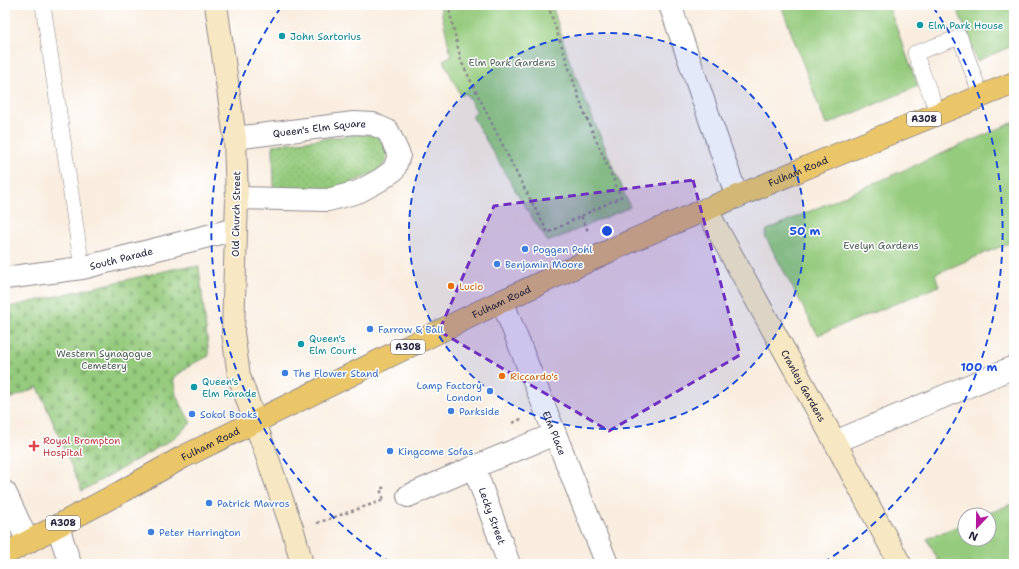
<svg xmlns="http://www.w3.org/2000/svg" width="1019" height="569" viewBox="0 0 1019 569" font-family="'Shantell Sans',sans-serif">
<defs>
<pattern id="grass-dots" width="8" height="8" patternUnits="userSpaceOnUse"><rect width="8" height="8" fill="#95cb7d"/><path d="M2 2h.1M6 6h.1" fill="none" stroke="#80ae6d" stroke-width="1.8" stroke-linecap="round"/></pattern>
<pattern id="cemetery-stones" width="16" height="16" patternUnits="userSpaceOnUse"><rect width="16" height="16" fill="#95cb7d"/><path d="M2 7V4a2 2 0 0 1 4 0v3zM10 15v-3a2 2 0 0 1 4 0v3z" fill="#80ae6d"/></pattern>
</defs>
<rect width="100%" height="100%" fill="#fff"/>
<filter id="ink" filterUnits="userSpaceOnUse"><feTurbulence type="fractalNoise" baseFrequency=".025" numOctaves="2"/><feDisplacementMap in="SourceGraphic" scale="8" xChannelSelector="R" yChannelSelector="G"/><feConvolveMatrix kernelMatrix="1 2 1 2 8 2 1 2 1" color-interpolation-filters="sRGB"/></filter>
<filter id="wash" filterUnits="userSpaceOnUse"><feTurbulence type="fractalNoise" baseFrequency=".012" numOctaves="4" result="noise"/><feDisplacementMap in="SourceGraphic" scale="16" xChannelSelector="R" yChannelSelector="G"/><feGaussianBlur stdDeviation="0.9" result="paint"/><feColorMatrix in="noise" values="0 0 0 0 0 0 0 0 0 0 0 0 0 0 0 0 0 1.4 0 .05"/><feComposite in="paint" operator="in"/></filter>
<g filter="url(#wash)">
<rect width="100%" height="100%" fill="#f9eddf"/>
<!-- grass -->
<path fill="url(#grass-dots)" stroke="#5c765c" d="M361,134L376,135L388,147C387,158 386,163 378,171L330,192L274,191L273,145Z"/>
<!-- cemetery -->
<path fill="url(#cemetery-stones)" stroke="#5c765c" d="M182,267H199L209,356L194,363L173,378L176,395L191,423L171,440L82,491L38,387L5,401V308Z"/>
<!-- garden -->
<path fill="#95cb7d" stroke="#5c765c" d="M440,5H552L568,57L584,98L630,207L548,242L524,205L472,116L477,112L466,93L461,96L443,60L451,56Z
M781,5H888L918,86L826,125Z
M956,5H1014V45L977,61Z
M1014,122V241L935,274L939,286L818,335L765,236L767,230Z
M1014,503V564H940L927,539L965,523V539H989V515H985Z"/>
</g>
<g filter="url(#ink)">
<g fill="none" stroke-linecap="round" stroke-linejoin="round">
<!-- lane casing -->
<g stroke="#8e888d" stroke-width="16">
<path id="lane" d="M43,5L82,268
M938,114L915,53L960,37L981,96"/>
</g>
<!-- street casing -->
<g stroke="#8e888d" stroke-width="24">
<g id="street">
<path d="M670,5L737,197"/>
<path id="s1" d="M235,138L354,123L373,124L388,131L399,155L394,170L380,180L358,192L328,200L237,198"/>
<path id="s2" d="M5,278L82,268L236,229"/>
<path id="s3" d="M502,301L607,564"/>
<path d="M835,442L1014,367"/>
<path d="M5,492L28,542"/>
<path d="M408,496L474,467"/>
<path d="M58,527L70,564"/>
<path d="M509,564L474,467L555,434"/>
</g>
</g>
<!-- secondary casing -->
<g stroke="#8e888d" stroke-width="24">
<g id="secondary">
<path d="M216,5L235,138L237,198L233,333L239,376L293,531L302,564"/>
<path id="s4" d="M706,209L835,442L900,564"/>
</g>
</g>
<!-- primary casing -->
<g stroke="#8e888d" stroke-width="24">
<g id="primary">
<path id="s5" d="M5,554L121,492L183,457L485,309L633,240L834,156L1014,83"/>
</g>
</g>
<!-- path -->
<path stroke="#8e888d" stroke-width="2.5" stroke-dasharray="3 3" stroke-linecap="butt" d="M448,5L461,61L520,180L548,233L581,216L588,231
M548,5L583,110L621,197L581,216
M513,423L523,418
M317,523L384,500L380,489L385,487"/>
<!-- lane -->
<use href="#lane" stroke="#fff" stroke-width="15"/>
<!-- street -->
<use href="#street" stroke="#fff" stroke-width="22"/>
<!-- secondary -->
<use href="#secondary" stroke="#f7e8c3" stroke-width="22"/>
<!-- primary -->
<use href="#primary" stroke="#ebc669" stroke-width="22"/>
</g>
</g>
<!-- marked area -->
<path fill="#7b2cbf" fill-opacity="0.2" stroke="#7b2cbf" stroke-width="3" stroke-dasharray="8 5" stroke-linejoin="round" d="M693,180L740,355L609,431L439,331L494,206Z"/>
<!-- distance rings -->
<circle cx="607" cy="231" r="198" fill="#1d4ed8" fill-opacity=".12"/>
<g fill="none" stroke="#1d4ed8" stroke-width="2" stroke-dasharray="7 5">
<circle cx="607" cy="231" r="198"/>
<path d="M391 563A396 396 0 0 1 281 7M933 7A396 396 0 0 1 823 563"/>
</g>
<!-- markers -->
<g fill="#0f9aa8" stroke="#fff" stroke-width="1.5">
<circle cx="920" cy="25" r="4"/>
<circle cx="282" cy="36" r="4"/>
<circle cx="301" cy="344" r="4"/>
<circle cx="194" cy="387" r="4"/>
</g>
<g fill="#3f7fe0" stroke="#fff" stroke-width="1.5">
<circle cx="525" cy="249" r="4"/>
<circle cx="497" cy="264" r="4"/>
<circle cx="370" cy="329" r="4"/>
<circle cx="285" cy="373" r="4"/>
<circle cx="490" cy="391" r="4"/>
<circle cx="451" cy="411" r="4"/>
<circle cx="192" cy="414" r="4"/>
<circle cx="390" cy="451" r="4"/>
<circle cx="209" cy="503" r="4"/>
<circle cx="151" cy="532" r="4"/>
</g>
<g fill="#e8710a" stroke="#fff" stroke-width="1.5">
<circle cx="451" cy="286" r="4"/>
<circle cx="502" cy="376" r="4"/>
</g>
<path fill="#e0444e" stroke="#fff" stroke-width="1.5" d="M32 440h4v4h4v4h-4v4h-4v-4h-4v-4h4z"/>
<g text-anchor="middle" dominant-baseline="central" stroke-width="3" stroke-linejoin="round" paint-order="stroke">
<!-- shield labels -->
<g fill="#fff" stroke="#646476" stroke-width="1">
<rect x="907" y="112" width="34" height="14" rx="3"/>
<rect x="391" y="340" width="34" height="14" rx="3"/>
<rect x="46" y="516" width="34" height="14" rx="3"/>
</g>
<g font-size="9" font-weight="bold" fill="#22223b">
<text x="924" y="119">A308</text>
<text x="408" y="347">A308</text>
<text x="63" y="523">A308</text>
</g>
<!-- culture labels -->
<g font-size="10" fill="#0d838f" stroke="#fff" text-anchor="start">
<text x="928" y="25">Elm Park House</text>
<text x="290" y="36">John Sartorius</text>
<text x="309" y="338">Queen's<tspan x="309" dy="12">Elm Court</tspan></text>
<text x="202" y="381">Queen's<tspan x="202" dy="12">Elm Parade</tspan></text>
</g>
<!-- park labels -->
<g font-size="10" fill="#4a5d52" stroke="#fff">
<text x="512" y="62">Elm Park Gardens</text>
<text x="881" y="245">Evelyn Gardens</text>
<text x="104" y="353">Western Synagogue<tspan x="104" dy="12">Cemetery</tspan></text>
</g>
<!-- street labels -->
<g font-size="10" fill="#22223b" stroke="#fff">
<text stroke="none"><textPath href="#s1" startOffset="85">Queen's Elm Square</textPath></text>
<text stroke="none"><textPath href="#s5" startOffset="881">Fulham Road</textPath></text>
<text transform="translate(236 214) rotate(-89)">Old Church Street</text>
<text stroke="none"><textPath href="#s2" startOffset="118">South Parade</textPath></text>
<text stroke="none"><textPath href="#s5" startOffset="557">Fulham Road</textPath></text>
<text stroke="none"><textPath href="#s4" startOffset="202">Cranley Gardens</textPath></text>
<text stroke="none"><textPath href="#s3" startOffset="142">Elm Place</textPath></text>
<text stroke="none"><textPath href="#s5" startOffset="233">Fulham Road</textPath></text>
<text transform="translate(492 516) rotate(70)">Lecky Street</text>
</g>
<!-- shop labels -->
<g font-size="10" fill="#366cbe" stroke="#fff" text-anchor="start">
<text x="533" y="249">Poggen Pohl</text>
<text x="505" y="264">Benjamin Moore</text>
<text x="378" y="329">Farrow &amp; Ball</text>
<text x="293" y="373">The Flower Stand</text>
<text x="482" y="385" text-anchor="end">Lamp Factory<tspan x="482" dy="12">London</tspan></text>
<text x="459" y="411">Parkside</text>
<text x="200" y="414">Sokol Books</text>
<text x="398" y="451">Kingcome Sofas</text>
<text x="217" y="503">Patrick Mavros</text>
<text x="159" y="532">Peter Harrington</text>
</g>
<!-- food labels -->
<g font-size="10" fill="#c56008" stroke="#fff" text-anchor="start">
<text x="459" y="286">Lucio</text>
<text x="510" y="376">Riccardo's</text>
</g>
<!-- health labels -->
<g font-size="10" fill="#be3a42" stroke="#fff" text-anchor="start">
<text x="43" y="440">Royal Brompton<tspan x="43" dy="12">Hospital</tspan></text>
</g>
</g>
<circle cx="607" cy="231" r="6" fill="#1d4ed8" stroke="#fff" stroke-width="2"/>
<g font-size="12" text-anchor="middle" font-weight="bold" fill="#1d4ed8" stroke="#fff" stroke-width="3" stroke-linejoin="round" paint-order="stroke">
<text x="805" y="235">50 m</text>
<text x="979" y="371">100 m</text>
</g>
<!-- margin -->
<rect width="1019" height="569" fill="none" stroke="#fff" stroke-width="20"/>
<!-- north arrow -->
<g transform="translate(977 527) rotate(202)"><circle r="19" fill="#ffffff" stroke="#a7a7b1"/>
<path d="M0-3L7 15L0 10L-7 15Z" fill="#b5179e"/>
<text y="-6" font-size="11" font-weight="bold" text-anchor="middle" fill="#22223b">N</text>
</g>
</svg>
